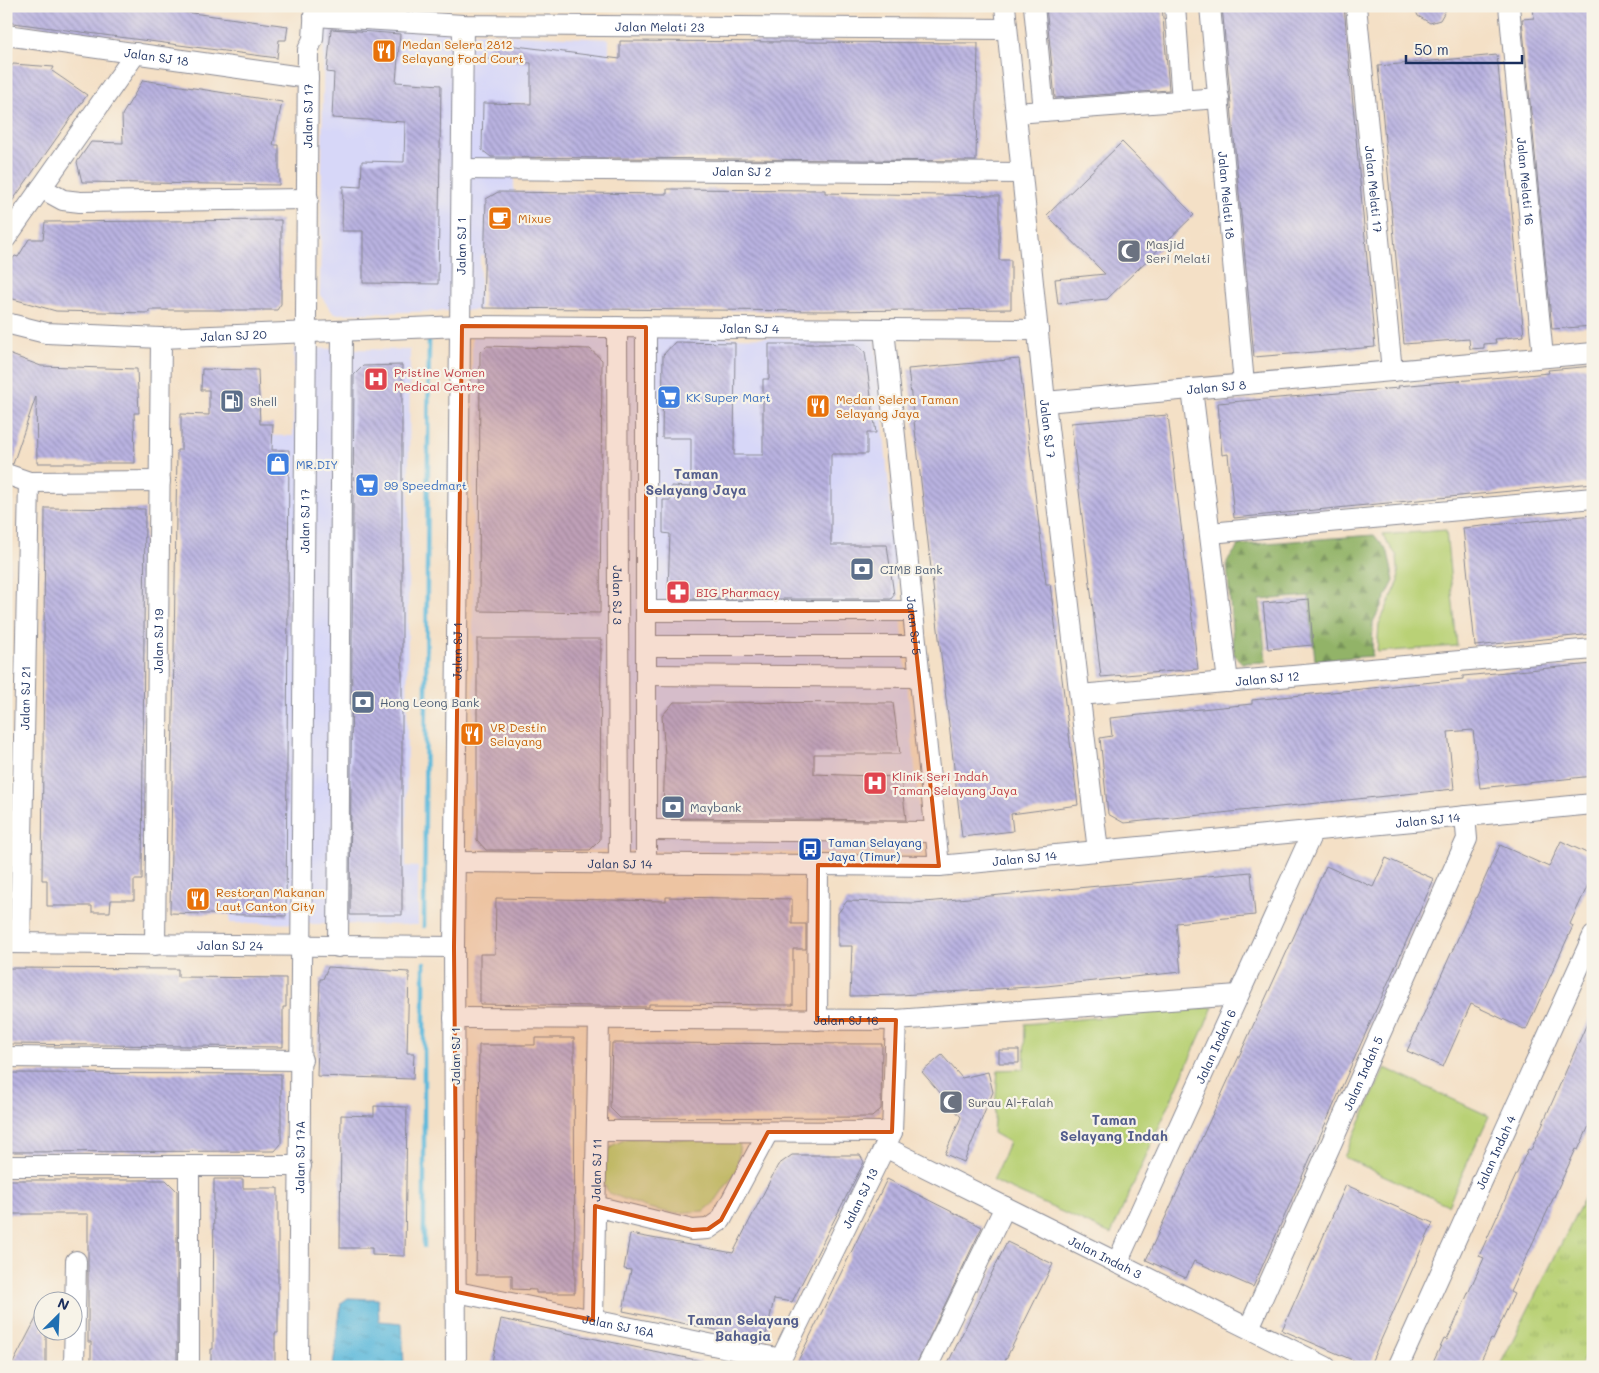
<svg xmlns="http://www.w3.org/2000/svg" width="1599" height="1373" viewBox="0 0 1599 1373" font-family="Mali,sans-serif">
<defs>
<pattern id="grass-tufts" width="24" height="20" patternUnits="userSpaceOnUse" patternTransform="scale(1.25)"><rect width="24" height="20" fill="#b9d176"/><path d="M3 7l-1-3M5 7V3M7 7l1-3M15 17l-1-3M17 17v-4M19 17l1-3" fill="none" stroke="#9eb468"/></pattern>
<pattern id="forest-firs" width="22" height="20" patternUnits="userSpaceOnUse" patternTransform="scale(1.25)"><rect width="22" height="20" fill="#92b367"/><path d="M5 1l3.5 6h-7zM16 11l3.5 6h-7z" fill="#769258"/></pattern>
<pattern id="water-ripples" width="26" height="14" patternUnits="userSpaceOnUse" patternTransform="scale(1.25)"><rect width="26" height="14" fill="#5db9db"/><path d="M2 4q2-2 4 0t4 0M15 11q2-2 4 0t4 0" fill="none" stroke="#4c97b5"/></pattern>
<pattern id="building-back-hatch" width="6" height="6" patternUnits="userSpaceOnUse" patternTransform="scale(1.25)"><rect width="6" height="6" fill="#bab3e1"/><path d="M-1 5l2 2M0 0l6 6M5-1l2 2" fill="none" stroke="#9692ba"/></pattern>
</defs>
<rect width="100%" height="100%" fill="#f7f3e8"/>
<filter id="ink" filterUnits="userSpaceOnUse"><feTurbulence type="fractalNoise" baseFrequency=".02" numOctaves="2"/><feDisplacementMap in="SourceGraphic" scale="10" xChannelSelector="R" yChannelSelector="G"/><feConvolveMatrix kernelMatrix="1 2 1 2 8 2 1 2 1" color-interpolation-filters="sRGB"/></filter>
<filter id="wash" filterUnits="userSpaceOnUse"><feTurbulence type="fractalNoise" baseFrequency=".0096" numOctaves="4" result="noise"/><feDisplacementMap in="SourceGraphic" scale="20" xChannelSelector="R" yChannelSelector="G"/><feGaussianBlur stdDeviation="1.12" result="paint"/><feColorMatrix in="noise" values="0 0 0 0 0 0 0 0 0 0 0 0 0 0 0 0 0 1.4 0 .05"/><feComposite in="paint" operator="in"/></filter>
<g filter="url(#wash)">
<rect width="100%" height="100%" fill="#f4e0c6"/>
<!-- built -->
<path fill="#d7d7f8" d="M324,26L609,39V104L514,103V255H480V310L334,314L320,295Z
M472,336L875,338L923,854L474,849Z
M294,348L410,350L406,866L418,867V925L230,923L233,435L293,436Z
M6,533H11L6,666Z"/>
<!-- grass -->
<path fill="url(#grass-tufts)" stroke="#6a806a" d="M1593,1181V1339L1580,1367H1499Z"/>
<!-- forest -->
<path fill="url(#forest-firs)" stroke="#567162" d="M1374,535L1388,552L1394,581L1373,622L1372,656L1315,660L1309,596L1260,600L1266,662L1242,663L1234,655L1227,562L1239,545Z"/>
<!-- park -->
<path fill="#b9d176" stroke="#6a806a" d="M1446,530L1457,646L1377,652L1379,624L1399,581L1397,556L1382,535Z
M1213,1007L1111,1234L993,1181L1009,1142L993,1133L998,1070L1024,1069L1025,1024Z
M1385,1068L1489,1116L1448,1205L1344,1157Z
M628,1138L740,1140L737,1170L714,1203L704,1211L671,1213L645,1207L609,1193L603,1183L606,1153L613,1145Z"/>
<!-- water -->
<path fill="url(#water-ripples)" stroke="#3c749c" d="M348,1298L378,1299L379,1321L402,1323L404,1367H333L341,1303Z"/>
<g fill="none" stroke-linecap="round" stroke-linejoin="round">
<!-- stream -->
<path stroke="#5db9db" stroke-width="4.5" d="M424,926L429,340
M424,963V1246"/>
</g>
<g id="blocks">
<!-- building -->
<path fill="url(#building-back-hatch)" d="M6,6H140L288,26L286,40H279L277,58L6,22Z
M1046,6H1162L1169,90L1055,98Z
M1222,6H1344L1375,347L1254,357Z
M1414,6H1448L1440,20L1430,23L1418,16Z
M1533,6H1593V120H1587L1593,182V326L1552,329L1522,19L1534,18Z
M331,29L400,34L396,82L441,85L438,284L363,283V231H342L343,186L361,187L362,161L404,162L405,122L332,118L334,73L327,72Z
M620,41L978,43L976,161L491,157L482,150L483,103L531,104V63L486,59V49L492,43L620,59Z
M1497,55L1524,336L1495,339L1496,343L1484,344V348L1470,349L1469,339L1404,344L1378,66Z
M13,64L54,67L52,71L87,95L6,210V74Z
M143,80L282,102L273,145H279V185L82,182L77,162L91,142L123,143L122,115Z
M1122,142L1194,215L1107,299L1058,304L1055,279L1105,274L1047,215Z
M667,189L825,190V193L999,196V260H1011V309L824,311L483,308L486,199L498,192L667,194Z
M281,220V304L277,310H149V313L56,311L6,297V267L15,256L18,257L29,239H43L45,222Z
M675,342L735,343L734,455H763V379H769V344H856L865,352L876,433H867V454H831V545H887L894,595L891,599H677L668,589L670,534L663,533V500H671V486L691,487V438H662L663,355Z
M486,346L590,349L602,360L600,613L479,611L480,352Z
M6,353L41,366L137,369L139,413H134L135,463H37L36,396L13,464L6,462Z
M1019,359L1046,584H1050L1078,805L1011,814L1013,831L962,837L908,369Z
M402,365V915H350L354,375L363,366Z
M1593,366V483L1234,518L1228,454L1222,455L1218,403L1399,388L1398,386L1549,373L1548,370Z
M202,369L258,370L260,424H273L272,450H289L286,916L170,913L177,450H181V414L209,415V390H201Z
M1168,415L1198,669L1101,677L1071,423Z
M45,508L145,509L142,880H134V900H111L110,912H92V906H47V880H42Z
M1593,515V634L1475,646L1463,528Z
M1309,599L1313,645L1268,649L1263,603Z
M477,639H601L600,840L590,850H486L477,840Z
M1593,664V776L1480,788L1473,730L1448,732L1454,789L1124,823L1108,814L1100,738L1112,736L1110,718L1252,704V700L1463,679V676Z
M674,702L893,703L900,754H814V774L901,777L906,820L670,818L663,813L665,755L662,716Z
M1561,841L1593,856V874L1570,924L1573,926L1526,1030L1471,1004L1443,1067L1407,1051L1500,845L1549,867Z
M1386,858L1434,879L1253,1287L1194,1261L1186,1278L1146,1260L1326,866L1373,887Z
M1251,872L1255,915L1176,923L1181,972L1046,986L900,995L850,996L852,946H838V913L847,901L914,903Z
M666,897L792,899V924H806V949H793V1005L649,1004V1007L480,1004V954H495L496,898L666,901Z
M328,967L409,972L407,1053H414L413,1079L317,1076L320,979H323Z
M6,968L178,969V977L286,978V1007H283V1047L6,1044Z
M1593,1010V1117L1578,1150L1576,1149L1510,1292L1514,1294L1493,1340L1491,1339L1478,1367H1431L1444,1339L1447,1340L1484,1258L1479,1256L1528,1149L1531,1150Z
M535,1038H574L575,1293H536V1290L512,1289V1275H476L479,1045H535Z
M612,1043L882,1044L881,1109L872,1117L620,1118L610,1108Z
M999,1050H1019V1063H999Z
M942,1055L962,1078L988,1072L993,1092L964,1162L945,1154L961,1117L922,1072Z
M6,1073L281,1074V1144L275,1151L6,1152Z
M374,1106L407,1107L405,1256L372,1255V1248H340L341,1115L374,1116Z
M792,1155H860L864,1162L792,1302L774,1299L765,1340L623,1311L631,1270L624,1269L630,1234L733,1253L778,1165Z
M214,1179H243V1188H278V1333H275V1367H211V1349H213Z
M887,1179L982,1227L915,1367H795Z
M6,1180H166L177,1191V1367H91V1342H88V1214H6Z
M1346,1185L1433,1223L1369,1367L1282,1330Z
M1007,1242L1053,1264L1002,1367H946Z
M42,1307V1330H46V1367H11Z
M501,1319L701,1361V1367H491Z"/>
</g>
</g>
<g filter="url(#ink)">
<use href="#blocks" fill-opacity="0" stroke="#888892" stroke-width="1"/>
<g fill="none" stroke-linecap="round" stroke-linejoin="round">
<!-- minor casing -->
<g stroke="#888892" stroke-width="22">
<g id="minor">
<path id="s1" d="M1005,6L1045,402L1098,851"/>
<path d="M1034,6L1044,111"/>
<path d="M1175,6L1182,101"/>
<path id="s2" d="M1210,6L1244,384"/>
<path id="s3" d="M1356,6L1392,371"/>
<path id="s4" d="M1509,6L1543,357"/>
<path id="s5" d="M314,16L463,25L1007,29"/>
<path id="s6" d="M6,35L308,78"/>
<path d="M1016,113L1219,98"/>
<path id="s7" d="M462,169L1022,173"/>
<path d="M41,188L63,200L80,202L308,199"/>
<path d="M6,238L136,53"/>
<path id="s8" d="M6,323L46,333L161,338L462,326L1038,330"/>
<path id="s9" d="M617,327L619,863"/>
<path d="M646,327V863"/>
<path id="s10" d="M884,329L939,866"/>
<path d="M1192,389L1228,682"/>
<path id="s11" d="M1045,402L1593,353"/>
<path d="M6,474L29,482L160,481"/>
<path d="M1210,533L1593,498"/>
<path d="M646,611H912"/>
<path d="M646,646H916"/>
<path d="M646,675L919,677"/>
<path id="s12" d="M1080,695L1593,649"/>
<path d="M646,830L935,832"/>
<path id="s13" d="M455,862L939,866L1593,804"/>
<path id="s14" d="M6,943L454,947"/>
<path id="s15" d="M20,943L29,482"/>
<path id="s16" d="M155,945L161,338"/>
<path d="M338,947L342,331"/>
<path id="s17" d="M454,1018L896,1020L1238,995"/>
<path d="M817,1020L818,865"/>
<path d="M6,1057L302,1060"/>
<path d="M597,1131L892,1132"/>
<path id="s18" d="M885,1147L1326,1367"/>
<path d="M6,1166H301"/>
<path d="M189,1166V1367"/>
<path d="M595,1206L692,1230L708,1229L721,1220L768,1132"/>
<path id="s19" d="M1117,1263L1313,831"/>
<path id="s20" d="M457,1292L781,1359"/>
<path id="s21" d="M593,1320L599,1019"/>
<path id="s22" d="M1249,1328L1467,839L1465,816"/>
<path d="M74,1367L76,1261"/>
<path id="s23" d="M298,1367L308,50L313,39L315,6"/>
<path id="s24" d="M456,1367L454,947L463,25"/>
<path id="s25" d="M777,1367L892,1132L896,1020"/>
<path d="M927,1367L1005,1207"/>
<path id="s26" d="M1398,1367L1593,936"/>
</g>
</g>
<!-- minor -->
<use href="#minor" stroke="#fff" stroke-width="20"/>
</g>
</g>
<!-- marked area -->
<path fill="#d45514" fill-opacity="0.2" stroke="#d45514" stroke-width="4" stroke-linejoin="round" d="M462,326L646,327V611H912L939,866L818,865L817,1020H896L892,1132H768L721,1220L708,1229L692,1230L595,1206L593,1320L457,1292L454,947Z"/>
<!-- icons -->
<defs>
<g id="restaurant-square" transform="scale(1.25)"><rect x="-9" y="-9" width="18" height="18" rx="4" fill="#e8710a" stroke="#f7f3e8"/><path d="M-5-6h1v4h1v-4h1v4h1v-4h1v5L-1.5 .5V6h-2V.5L-5-1ZM5-6V6H3V1.5H1.5Q1.5-4 5-6Z" fill="#fff"/></g>
<g id="cafe-square" transform="scale(1.25)"><rect x="-9" y="-9" width="18" height="18" rx="4" fill="#e8710a" stroke="#f7f3e8"/><path d="M-5.5-4.5H6V0H3Q3 3.5 0 3.5H-2.5Q-5.5 3.5-5.5 0ZM3-3.2v2h1.7v-2ZM-6 4.5H4V6H-6Z" fill="#fff"/></g>
<g id="mosque-square" transform="scale(1.25)"><rect x="-9" y="-9" width="18" height="18" rx="4" fill="#6b7280" stroke="#f7f3e8"/><path d="M3.5-4.9A6 6 0 1 0 3.5 4.9A5 5 0 1 1 3.5-4.9Z" fill="#fff"/></g>
<g id="hospital-square" transform="scale(1.25)"><rect x="-9" y="-9" width="18" height="18" rx="4" fill="#e0444e" stroke="#f7f3e8"/><path d="M-5-5h3v3.5h4V-5h3V5h-3V1.5h-4V5h-3Z" fill="#fff"/></g>
<g id="supermarket-square" transform="scale(1.25)"><rect x="-9" y="-9" width="18" height="18" rx="4" fill="#3f7fe0" stroke="#f7f3e8"/><path d="M-6-5.5h2.5l.6 2H6L4.5 2H-2.5L-4.4-4H-6ZM-1.5 3.2a1.3 1.3 0 1 0 .1 0ZM3 3.2a1.3 1.3 0 1 0 .1 0Z" fill="#fff"/></g>
<g id="fuel-square" transform="scale(1.25)"><rect x="-9" y="-9" width="18" height="18" rx="4" fill="#5c6f8a" stroke="#f7f3e8"/><path d="M-5.5-6h7V0h2V4h1.3V-2.5L3-4.5l.8-.8L6-3V5H2.5V1h-1V6h-7ZM-4.2-4.7v3.2H.2V-4.7Z" fill="#fff"/></g>
<g id="shop-square" transform="scale(1.25)"><rect x="-9" y="-9" width="18" height="18" rx="4" fill="#3f7fe0" stroke="#f7f3e8"/><path d="M-5-2.5h2.3a2.7 3.5 0 0 1 5.4 0H5L5.5 6h-11ZM-1.5-2.5h3a1.5 2.3 0 0 0-3 0Z" fill="#fff"/></g>
<g id="bank-square" transform="scale(1.25)"><rect x="-9" y="-9" width="18" height="18" rx="4" fill="#5c6f8a" stroke="#f7f3e8"/><path d="M-6-4H6V4H-6ZM0-2.3a2.3 2.3 0 1 0 0 4.6a2.3 2.3 0 1 0 0-4.6Z" fill="#fff"/></g>
<g id="pharmacy-square" transform="scale(1.25)"><rect x="-9" y="-9" width="18" height="18" rx="4" fill="#e0444e" stroke="#f7f3e8"/><path d="M-2-6h4v4h4v4h-4v4h-4v-4h-4v-4h4Z" fill="#fff"/></g>
<g id="bus-square" transform="scale(1.25)"><rect x="-9" y="-9" width="18" height="18" rx="4" fill="#1a4fb4" stroke="#f7f3e8"/><path d="M-5-6H5V4H4V6H2V4H-2V6H-4V4H-5ZM-3.5-4V0h7V-4ZM-3.5 1.2v1.5H-2V1.2ZM2 1.2v1.5H3.5V1.2Z" fill="#fff"/></g>
</defs>
<g fill-rule="evenodd">
<use href="#restaurant-square" x="384" y="51"/>
<use href="#cafe-square" x="500" y="218"/>
<use href="#mosque-square" x="1129" y="251"/>
<use href="#hospital-square" x="376" y="379"/>
<use href="#supermarket-square" x="669" y="397"/>
<use href="#fuel-square" x="232" y="401"/>
<use href="#restaurant-square" x="818" y="406"/>
<use href="#shop-square" x="278" y="464"/>
<use href="#supermarket-square" x="367" y="485"/>
<use href="#bank-square" x="862" y="569"/>
<use href="#pharmacy-square" x="678" y="592"/>
<use href="#bank-square" x="363" y="702"/>
<use href="#restaurant-square" x="472" y="734"/>
<use href="#hospital-square" x="875" y="783"/>
<use href="#bank-square" x="673" y="807"/>
<use href="#bus-square" x="810" y="849"/>
<use href="#restaurant-square" x="198" y="899"/>
<use href="#mosque-square" x="951" y="1102"/>
</g>
<g text-anchor="middle" dominant-baseline="central" stroke-width="4.5" stroke-linejoin="round" paint-order="stroke">
<!-- street labels -->
<g font-size="12" fill="#1b2f5e" stroke="#f7f3e8">
<text stroke="none"><textPath href="#s5" startOffset="346">Jalan Melati 23</textPath></text>
<text stroke="none"><textPath href="#s6" startOffset="152">Jalan SJ 18</textPath></text>
<text stroke="none"><textPath href="#s23" startOffset="1251">Jalan SJ 17</textPath></text>
<text stroke="none"><textPath href="#s7" startOffset="280">Jalan SJ 2</textPath></text>
<text stroke="none"><textPath href="#s4" startOffset="176">Jalan Melati 16</textPath></text>
<text stroke="none"><textPath href="#s3" startOffset="184">Jalan Melati 17</textPath></text>
<text stroke="none"><textPath href="#s2" startOffset="190">Jalan Melati 18</textPath></text>
<text stroke="none"><textPath href="#s24" startOffset="1121">Jalan SJ 1</textPath></text>
<text stroke="none"><textPath href="#s8" startOffset="745">Jalan SJ 4</textPath></text>
<text stroke="none"><textPath href="#s8" startOffset="229">Jalan SJ 20</textPath></text>
<text stroke="none"><textPath href="#s11" startOffset="172">Jalan SJ 8</textPath></text>
<text stroke="none"><textPath href="#s1" startOffset="425">Jalan SJ 7</textPath></text>
<text stroke="none"><textPath href="#s23" startOffset="846">Jalan SJ 17</textPath></text>
<text stroke="none"><textPath href="#s9" startOffset="268">Jalan SJ 3</textPath></text>
<text stroke="none"><textPath href="#s10" startOffset="298">Jalan SJ 5</textPath></text>
<text stroke="none"><textPath href="#s16" startOffset="304">Jalan SJ 19</textPath></text>
<text stroke="none"><textPath href="#s24" startOffset="716">Jalan SJ 1</textPath></text>
<text stroke="none"><textPath href="#s12" startOffset="188">Jalan SJ 12</textPath></text>
<text stroke="none"><textPath href="#s15" startOffset="245">Jalan SJ 21</textPath></text>
<text stroke="none"><textPath href="#s13" startOffset="975">Jalan SJ 14</textPath></text>
<text stroke="none"><textPath href="#s13" startOffset="570">Jalan SJ 14</textPath></text>
<text stroke="none"><textPath href="#s13" startOffset="165">Jalan SJ 14</textPath></text>
<text stroke="none"><textPath href="#s14" startOffset="224">Jalan SJ 24</textPath></text>
<text stroke="none"><textPath href="#s17" startOffset="392">Jalan SJ 16</textPath></text>
<text stroke="none"><textPath href="#s19" startOffset="238">Jalan Indah 6</textPath></text>
<text transform="translate(455 1056) rotate(-90)">Jalan SJ 1</text>
<text stroke="none"><textPath href="#s22" startOffset="279">Jalan Indah 5</textPath></text>
<text stroke="none"><textPath href="#s26" startOffset="236">Jalan Indah 4</textPath></text>
<text stroke="none"><textPath href="#s23" startOffset="210">Jalan SJ 17A</textPath></text>
<text stroke="none"><textPath href="#s21" startOffset="150">Jalan SJ 11</textPath></text>
<text stroke="none"><textPath href="#s25" startOffset="188">Jalan SJ 13</textPath></text>
<text stroke="none"><textPath href="#s18" startOffset="246">Jalan Indah 3</textPath></text>
<text stroke="none"><textPath href="#s20" startOffset="165">Jalan SJ 16A</textPath></text>
</g>
<!-- food labels -->
<g font-size="12" fill="#c56008" stroke="#f7f3e8" text-anchor="start">
<text x="402" y="44">Medan Selera 2812<tspan x="402" dy="14">Selayang Food Court</tspan></text>
<text x="518" y="218">Mixue</text>
<text x="836" y="399">Medan Selera Taman<tspan x="836" dy="14">Selayang Jaya</tspan></text>
<text x="490" y="727">VR Destin<tspan x="490" dy="14">Selayang</tspan></text>
<text x="216" y="892">Restoran Makanan<tspan x="216" dy="14">Laut Canton City</tspan></text>
</g>
<!-- worship labels -->
<g font-size="12" fill="#5b616d" stroke="#f7f3e8" text-anchor="start">
<text x="1146" y="244">Masjid<tspan x="1146" dy="14">Seri Melati</tspan></text>
<text x="968" y="1102">Surau Al-Falah</text>
</g>
<!-- health labels -->
<g font-size="12" fill="#be3a42" stroke="#f7f3e8" text-anchor="start">
<text x="394" y="372">Pristine Women<tspan x="394" dy="14">Medical Centre</tspan></text>
<text x="696" y="592">BIG Pharmacy</text>
<text x="892" y="776">Klinik Seri Indah<tspan x="892" dy="14">Taman Selayang Jaya</tspan></text>
</g>
<!-- shop labels -->
<g font-size="12" fill="#366cbe" stroke="#f7f3e8" text-anchor="start">
<text x="686" y="397">KK Super Mart</text>
<text x="296" y="464">MR.DIY</text>
<text x="384" y="485">99 Speedmart</text>
</g>
<!-- service labels -->
<g font-size="12" fill="#4e5e75" stroke="#f7f3e8" text-anchor="start">
<text x="250" y="401">Shell</text>
<text x="880" y="569">CIMB Bank</text>
<text x="380" y="702">Hong Leong Bank</text>
<text x="690" y="807">Maybank</text>
</g>
<!-- transit labels -->
<g font-size="12" fill="#164399" stroke="#f7f3e8" text-anchor="start">
<text x="828" y="842">Taman Selayang<tspan x="828" dy="14">Jaya (Timur)</tspan></text>
</g>
<!-- neighbourhood labels -->
<g font-size="14" font-weight="bold" fill="#535d8c" stroke="#f7f3e8">
<text x="696" y="473">Taman<tspan x="696" dy="16">Selayang Jaya</tspan></text>
<text x="1114" y="1119">Taman<tspan x="1114" dy="16">Selayang Indah</tspan></text>
<text x="743" y="1319">Taman Selayang<tspan x="743" dy="16">Bahagia</tspan></text>
</g>
</g>
<!-- margin -->
<rect width="1599" height="1373" fill="none" stroke="#f7f3e8" stroke-width="25"/>
<!-- north arrow -->
<g transform="translate(58 1316) rotate(24)"><circle r="24" fill="#f7f3e8" stroke="#9fa5b1"/>
<path d="M0-4L9 19L0 12L-9 19Z" fill="#1f6fb2"/>
<text y="-8" font-size="14" font-weight="bold" text-anchor="middle" fill="#1b2f5e">N</text>
</g>
<!-- scale -->
<path d="M1406 55v8h116v-8" fill="none" stroke="#1b2f5e" stroke-width="2.5"/>
<text x="1414" y="55" font-size="15" fill="#1b2f5e" stroke="#f7f3e8" stroke-width="4" paint-order="stroke">50 m</text>
</svg>
